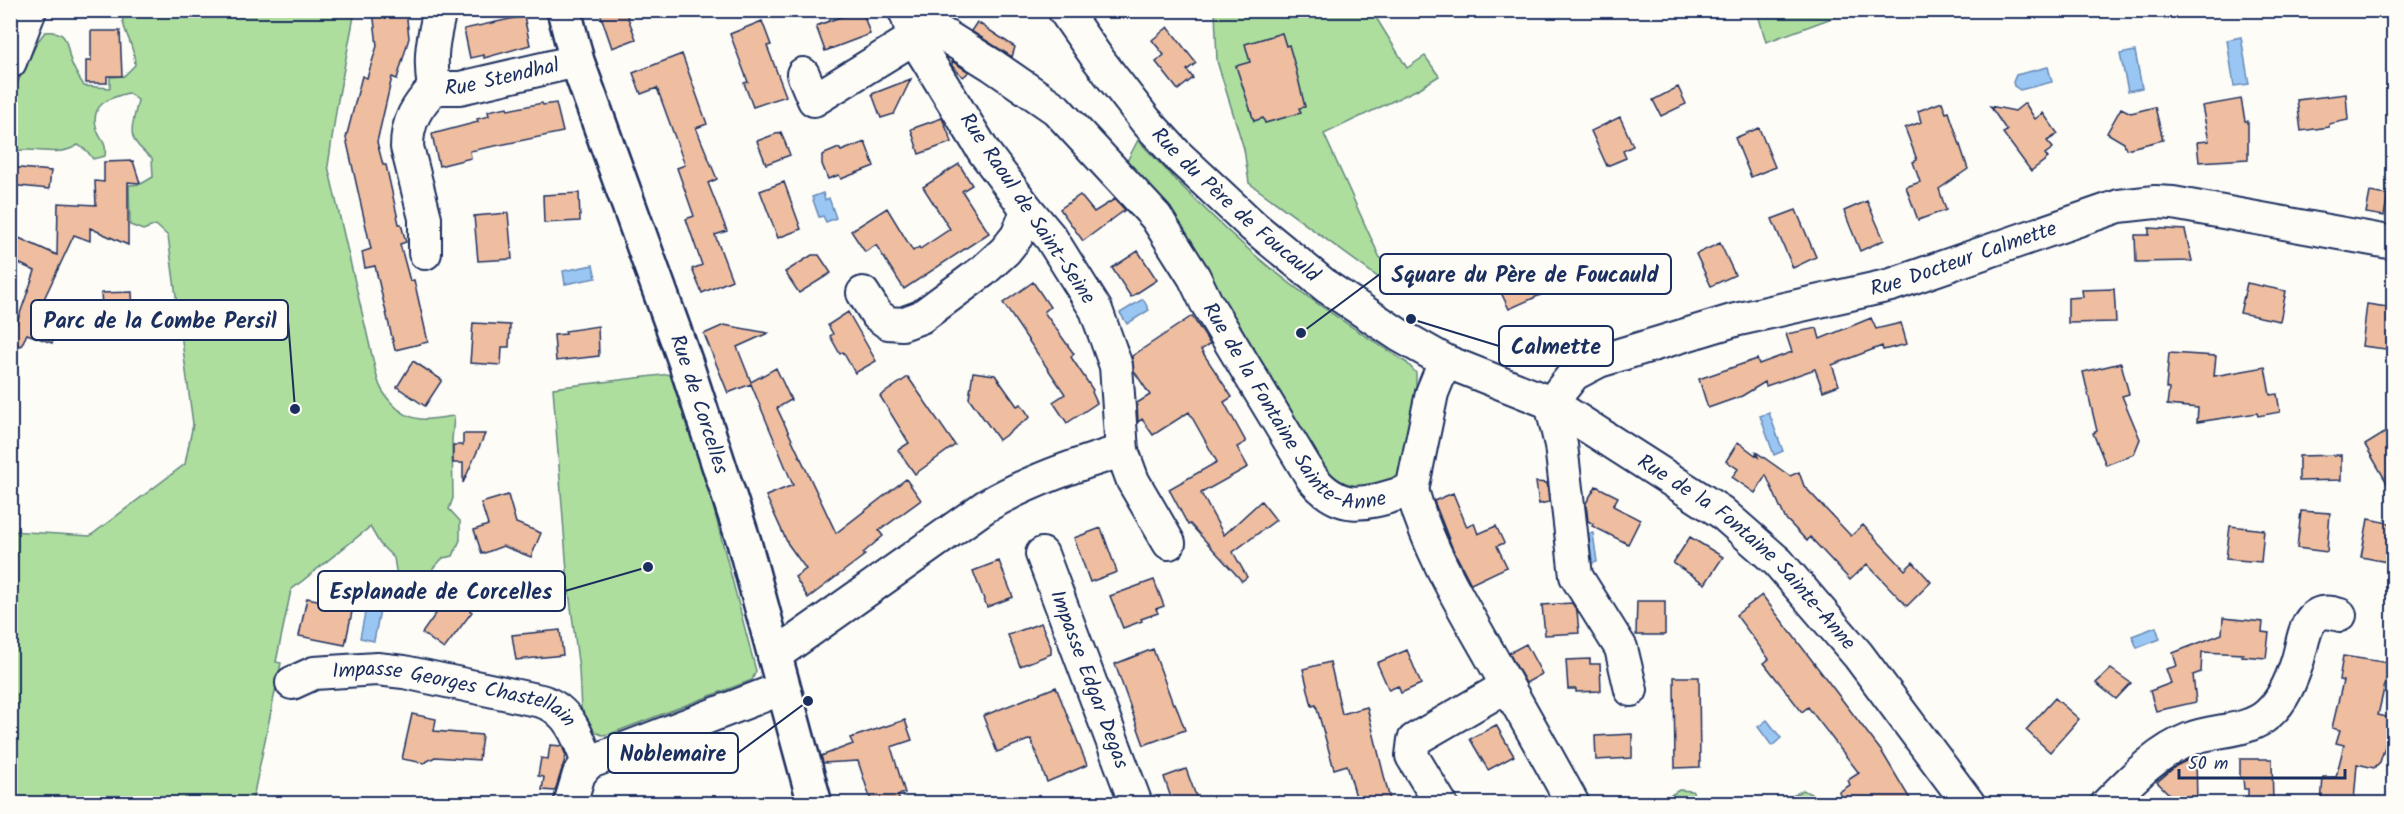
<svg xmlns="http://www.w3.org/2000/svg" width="2404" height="814" viewBox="0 0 2404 814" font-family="Kalam,sans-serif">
<rect width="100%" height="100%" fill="#fdfcf7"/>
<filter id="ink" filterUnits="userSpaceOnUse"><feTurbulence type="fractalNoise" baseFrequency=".0167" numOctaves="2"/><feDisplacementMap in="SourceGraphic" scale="12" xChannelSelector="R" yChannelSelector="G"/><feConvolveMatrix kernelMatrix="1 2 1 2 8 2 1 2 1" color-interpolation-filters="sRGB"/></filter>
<g filter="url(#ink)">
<!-- green -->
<path fill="#adde9e" stroke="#64867e" stroke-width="1.5" d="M123,11H355L337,105L328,166L377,377C381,395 400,417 420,419C431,420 443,417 454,416L452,440L453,498L449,509L460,521V540L453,556L443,558L433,568L429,603L424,607L411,608L399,589L394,558L380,544L370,527L291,590L276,662L281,663L252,803H11L10,531L90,536L185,464L193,424L168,236L156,225L143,230L130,225L129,185L141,184L153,177L152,158C124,137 132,131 138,100L128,93C108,98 89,105 97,130C101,142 107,141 105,156L93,159L87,151L78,145C56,159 33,145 11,152V96L38,41L45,32C72,29 65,49 72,64C75,72 80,79 84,86L110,88V77L124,76L135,65C135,42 120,31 123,11Z
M1215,11H1372L1407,68L1425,56L1439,76L1420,88L1324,134L1394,289L1249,183L1244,149L1217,61Z
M1757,11V10L1864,11L1840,15L1766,42Z
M1138,140C1175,180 1213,219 1255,255C1302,296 1355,329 1407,363L1416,373V392L1402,473C1383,494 1347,491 1328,472L1254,365L1125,165Z
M670,374L707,483L756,671L752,680L610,734L602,735L595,732L581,710L579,669L568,584L553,388Z
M1679,790L1692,791L1700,803H1664L1666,798Z
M1803,790L1811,794L1813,800L1812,803H1785L1788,798Z"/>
<!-- water -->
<path fill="#99c6f3" stroke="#678ab7" stroke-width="1.5" d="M2241,37L2249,84L2234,86L2227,40Z
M2135,51L2142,88L2128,91L2120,54Z
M2048,67L2052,82L2020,90L2014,86L2013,82L2016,75Z
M823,193L825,200L829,198L836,218L826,222L823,216L819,217L812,197Z
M593,265L596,278L565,284L563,271Z
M1143,299L1149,310L1127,324L1120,313Z
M1769,413L1783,451L1774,455L1760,416Z
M1586,530L1587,534L1593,533L1597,562L1584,565Z
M366,608L380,610L374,641L360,638Z
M2156,627L2160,639L2137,648L2132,636Z
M1767,720L1781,738L1772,746L1758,727Z"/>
<!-- building -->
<path fill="#efbea0" stroke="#1b2f5e" stroke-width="1.5" d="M373,10H406L409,38L397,79L392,77L377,142L383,165H386L399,224H401L406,242L400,244L410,281L414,280L428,342L395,350L375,266L365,268L362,252L371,249L346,138L362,76L367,78L377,46Z
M599,10H625L636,39L612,48Z
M859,10H862L870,34L825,51L816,26Z
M524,16L530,45L484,58V55L470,58L464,29Z
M762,21L771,45L767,46L786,96L753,107L744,83L748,82L730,34Z
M977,22L1015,47L1012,57L971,31Z
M1168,27L1196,63L1187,70L1193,78L1178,90L1156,62L1164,55L1152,40Z
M91,31H120L122,76H107V83H86V61H91Z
M1282,33L1286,46L1289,45L1295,66L1305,107L1299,108L1301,113L1265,123L1263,118L1254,121L1236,66L1250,62L1245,44Z
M682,54L707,124L696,128L717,179L708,183L727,231L715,235L732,280L702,293L692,269L702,265L686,219L694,216L677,168L685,165L657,88L641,94L633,73Z
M952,61L969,72L963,77L952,66Z
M911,79L894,114L881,118L872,94Z
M1678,87L1686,104L1661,116L1653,100Z
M2346,94L2348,120L2329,124V127L2301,131L2297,100Z
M2241,99L2245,121H2248V159L2199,162L2197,142L2209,141L2202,106Z
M1942,102L1946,113L1949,112L1968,169L1939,189L1946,210L1918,220L1906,187L1920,182L1913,162L1917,160L1905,128L1921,122L1918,111Z
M542,103L543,105L556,103L563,132L470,151L471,158L439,166L432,134L478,122L477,119L489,116L488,111L507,107L508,110Z
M2025,103L2035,119L2043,113L2058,134L2047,141L2053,148L2045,154L2048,158L2031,171L2003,133L2007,131L1990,106L2015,111Z
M2155,107L2163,140L2126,149L2124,143L2107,133L2121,108L2131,113Z
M1620,117L1633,146L1623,151L1626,158L1607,166L1591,131Z
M942,118L952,142L919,154L911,129Z
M1759,128L1775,167L1751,177L1735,138Z
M781,132L790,155L766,164L757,141Z
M865,142L874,166L841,179L839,175L828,179L822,164V155L839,148L841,151Z
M133,161L140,183L128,182V245L90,228V241L74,235L43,301L65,309L52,343L27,334L21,346L10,342L35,271L10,259V234L57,255L58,203L96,205L95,181L104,182V162Z
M959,164L972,185L962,191L989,233L904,289L876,245L865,252L851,231L887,208L913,251L919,247L920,249L950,229L923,187Z
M10,167L51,171L49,189L10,185Z
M784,182L801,229L778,238L760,191Z
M2370,192L2388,195L2384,216L2366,213Z
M579,193L580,221L544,223L543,195Z
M1080,195L1094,212L1115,199L1125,210L1083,241L1060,209Z
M1867,201L1884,240L1860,251L1844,211Z
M1796,210L1816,257L1793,268L1772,219Z
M508,213L512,259L478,261L474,216Z
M2149,228L2185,230L2192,261L2136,262L2135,235H2149Z
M1720,243L1735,275L1711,286L1696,254Z
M1138,251L1157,280L1131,297L1112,268Z
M1541,254L1556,288L1509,309L1493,276Z
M812,255H819L831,273L799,293L785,272Z
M1033,282L1050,307L1044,312L1074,354L1071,357L1093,390L1092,392L1097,403L1067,423L1053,402L1065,394L1003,303Z
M2247,283L2286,291L2280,321L2240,313Z
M2114,289L2116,322L2068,323V298L2083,297L2082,290Z
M132,292L134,332H85L84,307L102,306L101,293Z
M2367,304L2394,308V350L2362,346Z
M848,312L876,361L855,373L843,352L840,354L830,336L833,334L828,325Z
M1192,316L1210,344L1201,350L1232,397L1224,402L1246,442L1237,447L1248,467L1201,493L1224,535L1261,501L1276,520L1233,552L1247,577L1242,581L1190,524L1188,525L1169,489L1217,462L1189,412L1153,435L1142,419L1138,422L1137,403L1150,395L1134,371L1132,356Z
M1871,318L1876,329L1901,323L1907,344L1883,350L1882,346L1832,365L1839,385L1823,391L1815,369L1766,386L1765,382L1742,396L1708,408L1699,379L1757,359L1759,364L1792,352L1786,334L1817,328L1820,339Z
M473,323L510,325L509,347H502L501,365L470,363Z
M724,325L768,333L737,347L751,382L776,368L791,400L777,408L836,533L906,479L921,500L879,531L883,536L863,553L865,555L808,598L795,577L806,569L788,544L766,496L793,485L751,384L728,393L704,334Z
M598,326L599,356L556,361L554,335L566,334L565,331Z
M2169,353L2216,356L2214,376L2265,367L2270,395L2277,394L2280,412L2258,416L2257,413L2197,422L2198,408L2167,405L2169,389L2166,388Z
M413,361L442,380L425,406L397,387Z
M2121,363L2129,394L2122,396L2140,439L2134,454L2106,465L2093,433L2097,431L2083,372Z
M973,372L995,375L1017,406L1021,404L1030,417L999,440L969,398Z
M908,377L955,445L915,474L898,450L909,443L880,396Z
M2394,427V495L2365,445Z
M463,434H485L463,483V463H453V445H463Z
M1738,442L1758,457L1756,452L1790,476L1799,472L1804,486L1851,536L1863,525L1905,570L1913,562L1931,582L1907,606L1867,564L1850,580L1810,537L1807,541L1785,518L1766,475L1755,493L1732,477L1738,469L1726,461Z
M2341,455V480L2299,481V456Z
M1536,482L1547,483L1549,502L1539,504Z
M1596,486L1618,497L1613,506L1640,520L1628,544L1592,526L1593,524L1588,521L1586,503Z
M1453,493L1467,527L1474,523L1478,534L1496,526L1504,543L1497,546L1507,567L1471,584L1452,547L1434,501Z
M508,495L516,523L541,533L531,557L503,546L482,554L474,530L488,525L481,503Z
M2301,511L2330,513L2327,552L2297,548Z
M2368,519L2394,524L2387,562L2361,557Z
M2230,526L2264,530L2261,562L2226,559Z
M1101,528L1117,572L1090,582L1074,538Z
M1690,537L1723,557L1705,584L1673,563Z
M999,561L1013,597L987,607L973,571Z
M1154,580L1164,606L1156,609L1158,613L1141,619L1142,621L1123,628L1110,596Z
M449,595L472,612L444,649L422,633Z
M1762,595L1882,752L1913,804H1845L1839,792L1850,785L1848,780L1859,773L1808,707L1802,712L1764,663L1769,659L1736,615Z
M307,598L353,607L345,645L299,636Z
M1637,601H1665V635H1636Z
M1572,603L1577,611L1579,633L1545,635L1542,605Z
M2223,618L2263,622L2262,632L2269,633L2266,658L2242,656L2243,654L2202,652L2201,672L2193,675L2196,702L2156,711L2150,691L2171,683L2166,669L2177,666L2173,653L2222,634Z
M1041,623L1051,647V654L1020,666L1008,635Z
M560,630L563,655L516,660L512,635Z
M1526,644L1542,674L1526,683L1509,653Z
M1153,649L1173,704L1175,703L1185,730L1144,745L1115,664Z
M1407,650L1421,684L1401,693L1398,686L1389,690L1377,663Z
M2343,656L2390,663L2378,715L2394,719L2380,762L2374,768L2357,764L2354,801L2321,804L2323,777H2336L2344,745L2336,743L2340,730L2332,728L2343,681L2339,680Z
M1590,659V664H1600L1601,691L1576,692V689H1568L1566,660Z
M1330,662L1342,714L1367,707L1391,804H1358L1347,765L1334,769L1316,705L1312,706L1303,669Z
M2111,669L2131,683L2116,699L2096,683Z
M1674,677H1699L1700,767L1675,768Z
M1056,687L1087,765L1047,782L1031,739L997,752L983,716Z
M2055,698L2079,719L2050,752L2026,730Z
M412,714L436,719L434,731L482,735L479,760L435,757L424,763L402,759Z
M905,720L912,740L891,747L905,793L898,795L900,804H872L858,761L823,763L821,756L853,744L850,738Z
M1496,725L1514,756L1488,770L1470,739Z
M1632,734V758L1596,760L1595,736Z
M550,745L562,746L566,756L555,791L542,790L544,777L538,776L541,758L548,759Z
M2196,756L2197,804H2173V798L2157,782L2176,766Z
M2240,759H2272L2273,804H2248V789H2244L2243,778H2240Z
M1186,769L1199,804H1173L1164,777Z"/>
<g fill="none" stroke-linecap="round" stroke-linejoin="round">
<!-- minor casing -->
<g stroke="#1b2f5e" stroke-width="36">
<g id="minor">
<path id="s1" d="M440,10C433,39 429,58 434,88H460L577,61"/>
<path id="s2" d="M904,10L992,65L1056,109L1156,217L1194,277L1206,302L1312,478C1343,516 1370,502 1412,490L1432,393L1445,361"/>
<path id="s3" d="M1064,10L1098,59L1146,121L1178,156L1254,227L1327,287L1399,335L1445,361L1551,403L1721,512L1778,562L1858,655L1969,804"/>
<path d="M10,62L30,10"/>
<path d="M803,74L814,100L914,38"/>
<path d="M425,253V218L407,147C407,121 417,106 434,88"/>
<path d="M863,293L877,315L888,323L902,324L921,317L983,271L1005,251L1017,236L1024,219L1026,208"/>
<path id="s4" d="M1551,403L1574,374L1599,361L1735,320L1891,285L2119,206L2155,202L2173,203L2394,243"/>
<path d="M1551,403L1561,445L1576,576L1621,648L1631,690"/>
<path d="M1122,451L1133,481L1169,543"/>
<path d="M1412,490C1428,549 1460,602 1490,655C1518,705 1546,754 1573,804"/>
<path id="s5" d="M1042,554L1136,804"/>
<path d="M774,656L986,506C1029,481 1074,465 1122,451L1116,366L1096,310L1051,238L1026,208L984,152L914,38L906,12"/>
<path id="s6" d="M292,683L314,673L377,669L404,672L541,701C569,709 579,738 588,763"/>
<path d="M570,804L579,774L588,763L783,688"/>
<path d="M1441,804L1412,756L1414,740L1507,686"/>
<path d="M2107,804C2132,779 2157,752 2190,739C2214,729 2247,733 2268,714C2283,701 2291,681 2297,663C2305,638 2304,603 2340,615"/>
</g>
</g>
<!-- major casing -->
<g stroke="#1b2f5e" stroke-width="38">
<g id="major">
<path id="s7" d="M564,10L577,61L685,361L744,542L815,804"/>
</g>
</g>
<!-- minor -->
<use href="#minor" stroke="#fdfcf7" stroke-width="32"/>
<!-- major -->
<use href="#major" stroke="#fdfcf7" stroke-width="33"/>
</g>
</g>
<g text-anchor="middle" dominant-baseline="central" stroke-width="4.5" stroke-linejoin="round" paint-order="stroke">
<!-- street labels -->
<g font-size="21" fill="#1b2f5e" stroke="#fdfcf7">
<text stroke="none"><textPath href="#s1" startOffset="148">Rue Stendhal</textPath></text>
<text stroke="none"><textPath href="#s3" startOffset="261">Rue du Père de Foucauld</textPath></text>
<text transform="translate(1027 209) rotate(56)">Rue Raoul de Saint-Seine</text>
<text stroke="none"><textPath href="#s4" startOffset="444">Rue Docteur Calmette</textPath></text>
<text stroke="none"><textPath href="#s2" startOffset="573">Rue de la Fontaine Sainte-Anne</textPath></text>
<text stroke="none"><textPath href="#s7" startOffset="417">Rue de Corcelles</textPath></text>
<text stroke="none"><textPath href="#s3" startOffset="885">Rue de la Fontaine Sainte-Anne</textPath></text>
<text stroke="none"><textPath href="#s5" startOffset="134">Impasse Edgar Degas</textPath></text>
<text stroke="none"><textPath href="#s6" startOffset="168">Impasse Georges Chastellain</textPath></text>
</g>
</g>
<!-- callouts -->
<path fill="none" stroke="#1b2f5e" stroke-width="2" d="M1301 333L1380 274M295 409L288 320M1411 319L1499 346M648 567L565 591M808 701L738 753"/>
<g fill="#1b2f5e" stroke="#fdfcf7" stroke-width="2">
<circle cx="1301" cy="333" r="6"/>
<circle cx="295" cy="409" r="6"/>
<circle cx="1411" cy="319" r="6"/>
<circle cx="648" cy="567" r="6"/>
<circle cx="808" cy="701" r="6"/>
</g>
<g fill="#fdfcf7" stroke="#1b2f5e" stroke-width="2">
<rect x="1380" y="254" width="291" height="40" rx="6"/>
<rect x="31" y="300" width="257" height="40" rx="6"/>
<rect x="1499" y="326" width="114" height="40" rx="6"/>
<rect x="318" y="571" width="247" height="40" rx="6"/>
<rect x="608" y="733" width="130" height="40" rx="6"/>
</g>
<g font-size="22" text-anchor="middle" font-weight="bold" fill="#1b2f5e">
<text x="1525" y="282">Square du Père de Foucauld</text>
<text x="160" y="328">Parc de la Combe Persil</text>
<text x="1556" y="354">Calmette</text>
<text x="441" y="599">Esplanade de Corcelles</text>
<text x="673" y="761">Noblemaire</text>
</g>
<!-- margin -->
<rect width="2404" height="814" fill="none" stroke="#fdfcf7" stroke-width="36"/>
<rect x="18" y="18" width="2368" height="778" fill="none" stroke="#1b2f5e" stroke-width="2" filter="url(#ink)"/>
<!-- scale -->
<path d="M2179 769v9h166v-9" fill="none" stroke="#1b2f5e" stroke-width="3"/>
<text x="2188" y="769" font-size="18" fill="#1b2f5e" stroke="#fdfcf7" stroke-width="4.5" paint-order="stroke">50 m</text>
</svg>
